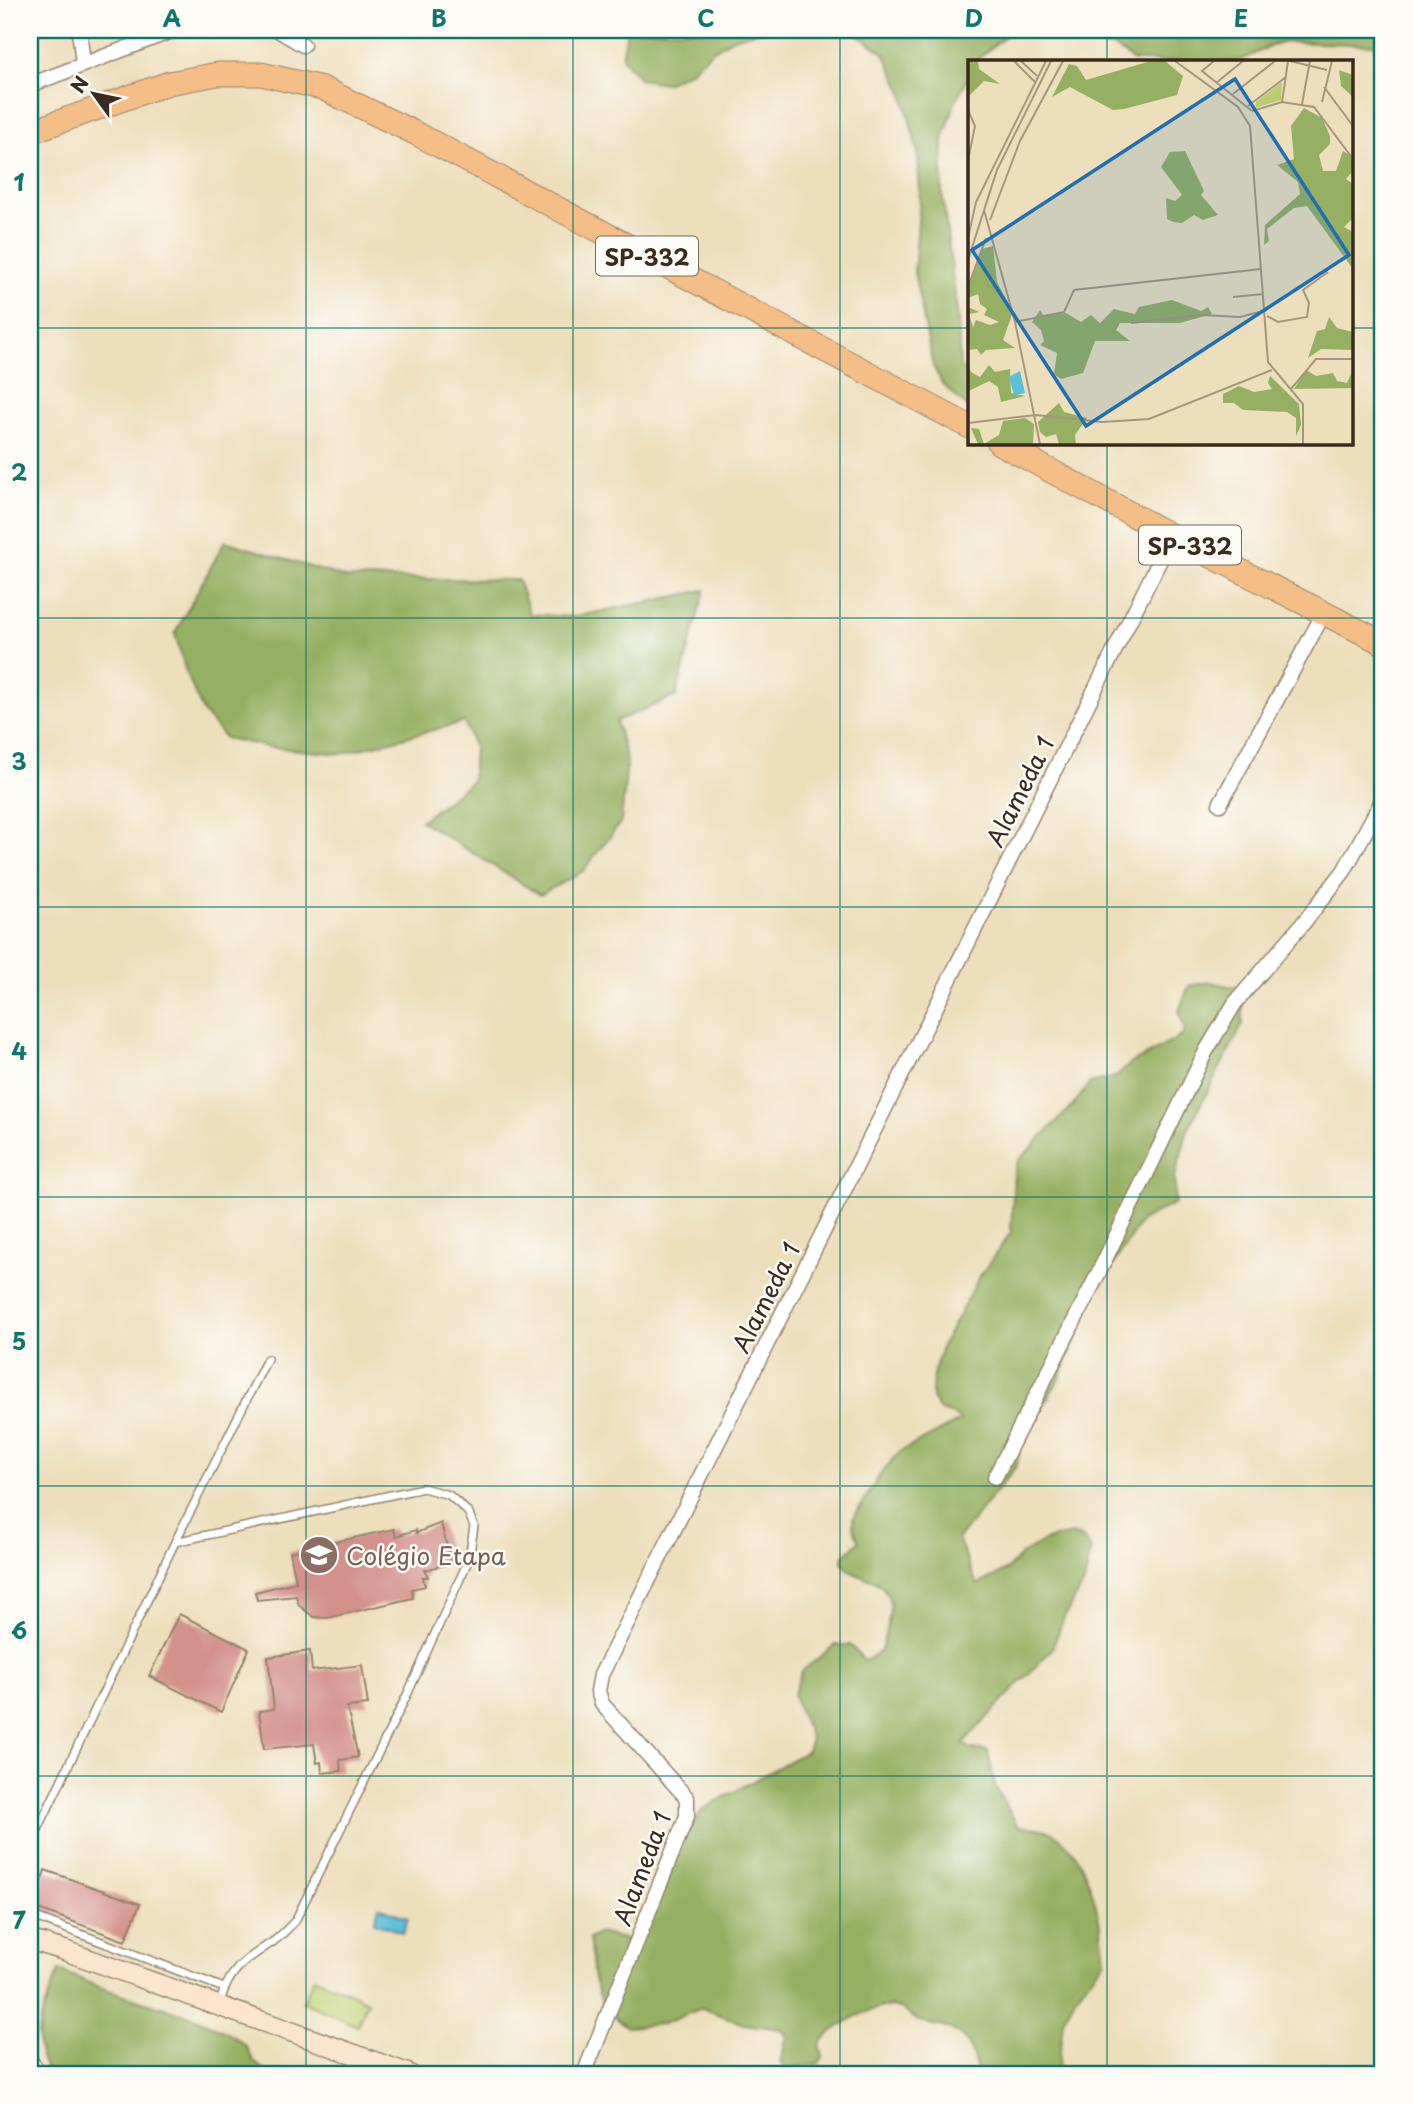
<svg xmlns="http://www.w3.org/2000/svg" width="1413" height="2104" viewBox="0 0 1413 2104" font-family="'Playpen Sans',sans-serif">
<rect width="100%" height="100%" fill="#fdfcf7"/>
<filter id="ink" filterUnits="userSpaceOnUse"><feTurbulence type="fractalNoise" baseFrequency=".0143" numOctaves="2"/><feDisplacementMap in="SourceGraphic" scale="14" xChannelSelector="R" yChannelSelector="G"/><feConvolveMatrix kernelMatrix="1 2 1 2 8 2 1 2 1" color-interpolation-filters="sRGB"/></filter>
<filter id="wash" filterUnits="userSpaceOnUse"><feTurbulence type="fractalNoise" baseFrequency=".00686" numOctaves="4" result="noise"/><feDisplacementMap in="SourceGraphic" scale="28" xChannelSelector="R" yChannelSelector="G"/><feGaussianBlur stdDeviation="1.57" result="paint"/><feColorMatrix in="noise" values="0 0 0 0 0 0 0 0 0 0 0 0 0 0 0 0 0 1.4 0 .05"/><feComposite in="paint" operator="in"/></filter>
<g filter="url(#wash)">
<rect width="100%" height="100%" fill="#eddebc"/>
<!-- green -->
<path fill="#bccd6f" stroke="#7c7c46" stroke-width="2" d="M314,1977L368,2001L357,2026L303,2002Z"/>
<!-- forest -->
<path fill="#95b062" stroke="#686d40" stroke-width="2" d="M627,30H763L733,38L711,52L691,71L666,83L640,79L622,58Z
M850,30H1046L1010,32L980,57L978,61H970V74L956,100L943,140L942,191L958,320L960,367L970,378V409L943,385L933,366L914,272L920,199L918,154L902,90L884,53Z
M1070,30H1383V45L1286,42L1271,46L1239,61H1134L1114,47L1086,44Z
M225,541L346,578L518,580L530,614L574,617L705,590L676,696L616,721L627,762L621,822L583,871L540,895L421,821L472,781L474,746L464,722L341,754L268,747L225,738L203,712L186,672L175,633Z
M1210,982L1238,988L1243,1002V1024L1188,1129L1175,1177V1203L1141,1221L1091,1299L1061,1376L1021,1442L1017,1465L958,1539L977,1585L1008,1569L1021,1555L1044,1541L1071,1534L1082,1537L1091,1549L1084,1584L1065,1615L1052,1649L963,1743L971,1749L988,1751L995,1786L1018,1826C1031,1827 1045,1828 1056,1835C1091,1859 1101,1921 1105,1960L1076,1996L1063,2020L1058,2074H979C975,2065 972,2052 967,2043C954,2023 936,2028 919,2021C910,2017 906,2008 896,2007C874,2003 832,2027 820,2044L823,2057L818,2064L786,2068L780,2063L787,2036L781,2029L744,2024L702,2008L663,2024L627,2027L605,2010L594,1980L589,1939L598,1933L629,1940L643,1936L675,1851L703,1809L807,1751L811,1738L793,1696L802,1671L835,1645H850L865,1661L881,1651C887,1625 903,1591 869,1579C856,1574 850,1573 842,1562L844,1555L859,1542L853,1526V1518L882,1472L899,1452L960,1421L956,1416L940,1411L932,1398L933,1375L942,1346L980,1276L1011,1232L1014,1176L1017,1162L1075,1103L1090,1083L1116,1077L1130,1064L1182,1036L1185,1030L1179,1011L1189,986Z
M59,1970L96,1986L196,2018L230,2034L246,2046L254,2062L269,2074H50C24,2042 46,2004 59,1970Z"/>
<!-- water -->
<path fill="#5abfd8" stroke="#4a747b" stroke-width="2" d="M379,1907L408,1918L403,1933L374,1922Z"/>
<g id="blocks">
<!-- building -->
<path fill="#d4918c" d="M441,1523L451,1563L425,1570L428,1577H423L425,1586L412,1589L413,1598L327,1618L314,1617L307,1612L299,1605L296,1596L257,1600L255,1592L296,1582L290,1552L394,1529L396,1536L416,1530V1533Z
M179,1614L249,1649L221,1712L149,1676Z
M310,1651L312,1671L362,1665L368,1705L347,1707L358,1757L340,1760L341,1771L322,1773L321,1762L317,1763L314,1744L264,1749L259,1711L274,1709L268,1657Z
M45,1870L140,1904L125,1941L33,1907Z"/>
</g>
</g>
<g filter="url(#ink)">
<use href="#blocks" fill-opacity="0" stroke="#94846d" stroke-width="2"/>
<g fill="none" stroke-linecap="round" stroke-linejoin="round">
<!-- lane casing -->
<g stroke="#94846d" stroke-width="10">
<path id="lane" d="M175,1542L423,1488L449,1495L468,1512L474,1526L469,1559L407,1695L295,1921C288,1928 282,1935 274,1941C246,1960 229,1968 220,2003
M30,1846L175,1542L267,1359
M30,1915L224,1988"/>
</g>
<!-- street casing -->
<g stroke="#94846d" stroke-width="17">
<path id="street" d="M79,30L83,63
M278,30L303,45
M30,85L174,30
M1220,804L1324,613
M995,1477L1095,1280L1206,1051L1235,1003L1305,921L1344,871L1383,799
M30,2061L41,2074
M584,2074L687,1816V1798L602,1704L598,1691L601,1675L1172,536"/>
</g>
<!-- secondary casing -->
<g stroke="#94846d" stroke-width="22">
<path id="secondary" d="M30,1940L63,1950L409,2074"/>
</g>
<!-- primary casing -->
<g stroke="#94846d" stroke-width="25">
<path id="primary" d="M30,132L169,83L218,74H261L322,88L417,134L970,427
M999,443L1172,536L1383,643"/>
</g>
<!-- lane -->
<use href="#lane" stroke="#fff" stroke-width="7"/>
<!-- street -->
<use href="#street" stroke="#fff" stroke-width="14"/>
<!-- secondary -->
<use href="#secondary" stroke="#fbe5cf" stroke-width="19"/>
<!-- primary -->
<use href="#primary" stroke="#f6be87" stroke-width="23"/>
</g>
</g>
<!-- grid -->
<path fill="none" stroke="#0f766e" stroke-width="2" stroke-opacity="0.55" d="M306,30V2074M573,30V2074M840,30V2074M1107,30V61M30,328H970M1352,328H1383M1107,443V2074M30,618H1383M30,907H1383M30,1197H1383M30,1486H1383M30,1776H1383"/>
<!-- icons -->
<defs>
<g id="school-disc" transform="scale(2.0125)"><circle r="9.5" fill="#8d6e63" stroke="#fdfcf7"/><path d="M0-5L7-2L0 1L-7-2ZM-4 1L0 2.5L4 1V4Q0 6-4 4Z" fill="#fff"/></g>
</defs>
<g fill-rule="evenodd">
<use href="#school-disc" x="319" y="1555"/>
</g>
<g text-anchor="middle" dominant-baseline="central" stroke-width="5" stroke-linejoin="round" paint-order="stroke">
<!-- shield labels -->
<g fill="#fdfcf7" stroke="#75695f" stroke-width="2">
<rect x="596" y="236.5" width="102" height="39" rx="5"/>
<rect x="1139" y="525.5" width="102" height="39" rx="5"/>
</g>
<g font-size="23" font-weight="bold" fill="#3b2a1e">
<text x="647" y="256">SP-332</text>
<text x="1190" y="545">SP-332</text>
</g>
<!-- street labels -->
<g font-size="24" fill="#3b2a1e" stroke="#fdfcf7">
<text transform="translate(1019 791) rotate(-63)">Alameda 1</text>
<text transform="translate(765 1297) rotate(-63)">Alameda 1</text>
<text transform="translate(641 1868) rotate(-69)">Alameda 1</text>
</g>
<!-- education labels -->
<g font-size="24" fill="#785e54" stroke="#fdfcf7" text-anchor="start">
<text x="346" y="1555">Colégio Etapa</text>
</g>
</g>
<!-- overview -->
<g transform="translate(968 60)">
<rect width="385" height="385" fill="#eddebc"/>
<path d="M314,22L313,40L287,48L288,42Z" fill="#bccd6f"/>
<path d="M0,1H10L11,9L32,24L16,21L0,37ZM183,1H197L215,16L209,35L156,49L145,50L102,27L84,37L101,4L109,6L118,20ZM371,10L385,15V51V37L373,26ZM336,48L354,58L362,76V84L351,95L355,111H368L375,91L385,97V111L378,119L385,124V158L376,167L385,172V209L339,146L326,148L299,169L301,181L296,185L297,165L332,134L330,122L309,105L326,99L323,66ZM217,91L236,131L233,135L250,155L235,160L226,155L214,163L205,162L199,159L198,138L207,141L214,135L193,107L202,92ZM25,186L29,222L45,252L35,280L47,288L18,290L13,295L9,289L0,290V247L11,252L1,254L5,267L8,260L22,265L31,262L16,255L19,249L12,244L10,234L0,238V227L14,189ZM204,240L233,251L240,247L244,254L212,263H152L148,270L162,281H127L115,313L93,319L86,314L89,293L72,285L76,281L73,270L64,262L72,250L75,255L98,253L113,262L123,255L132,263L146,249L167,254L171,247ZM361,257L369,268L385,272V290L353,289L340,298L349,271L357,269ZM0,302L3,312L12,317L21,305L27,312L42,309L43,333L57,336L33,342L30,327L21,321L1,331ZM385,309V328L326,329L338,310L348,316L365,313L369,321L379,323ZM302,316L331,344L333,365L328,376V358L319,352L275,350L266,343H255V334L271,326L286,332L304,329L300,323ZM91,343L96,352L119,358L107,375L108,384H91L88,374L78,377L72,372L70,362ZM57,358L66,364L65,384H10L3,368L11,369L16,384L31,375L35,361Z" fill="#95b062"/>
<path d="M52,311L57,333L46,335L41,317Z" fill="#5abfd8"/>
<path fill="none" stroke="#a6967d" stroke-width="2" d="M46,1L67,22M53,1L69,16M207,1L270,47L282,66L300,302L335,344V384M246,1L234,11L284,51M322,1L359,10M248,23L275,1M356,27L385,66M265,34L307,1M314,42L320,1M354,42L364,1M334,44L342,1M280,46L318,17M0,50L7,66L0,100M284,51L314,42L346,47L385,99M16,150L47,262L72,384M22,160L52,81L95,1M0,178L8,142L78,1M0,200L29,110L83,1M0,227L18,178M265,237L295,234M299,256L310,262L339,257L341,243L335,230L360,212M47,262L96,252L106,230L293,209M163,263L233,255L272,257L299,250M323,329L348,299H385M0,363L68,355L134,362L181,359L304,310"/>
<path fill="#1f6fb2" fill-opacity="0.15" stroke="#1f6fb2" stroke-width="3.5" d="M267,19L381,195L118,366L4,190Z"/>
<rect width="385" height="385" fill="none" stroke="#3b2a1e" stroke-width="3.5"/>
</g>
<!-- margin -->
<rect width="1413" height="2104" fill="none" stroke="#fdfcf7" stroke-width="77"/>
<!-- north arrow -->
<g transform="translate(94 94) rotate(303)" stroke="#fdfcf7" stroke-width="5" paint-order="stroke">
<path d="M0-5L12 26L0 18L-12 26Z" fill="#3b2a1e"/>
<text y="-10" font-size="19" font-weight="bold" text-anchor="middle" fill="#3b2a1e">N</text>
</g>
<rect x="38" y="38" width="1336" height="2028" fill="none" stroke="#0f766e" stroke-width="2.5"/>
<g font-size="23" text-anchor="middle" font-weight="bold" fill="#0f766e">
<text x="172" y="27">A</text>
<text x="439" y="27">B</text>
<text x="706" y="27">C</text>
<text x="974" y="27">D</text>
<text x="1241" y="27">E</text>
<text x="19" y="191">1</text>
<text x="19" y="481">2</text>
<text x="19" y="770">3</text>
<text x="19" y="1060">4</text>
<text x="19" y="1350">5</text>
<text x="19" y="1639">6</text>
<text x="19" y="1929">7</text>
</g>
</svg>
